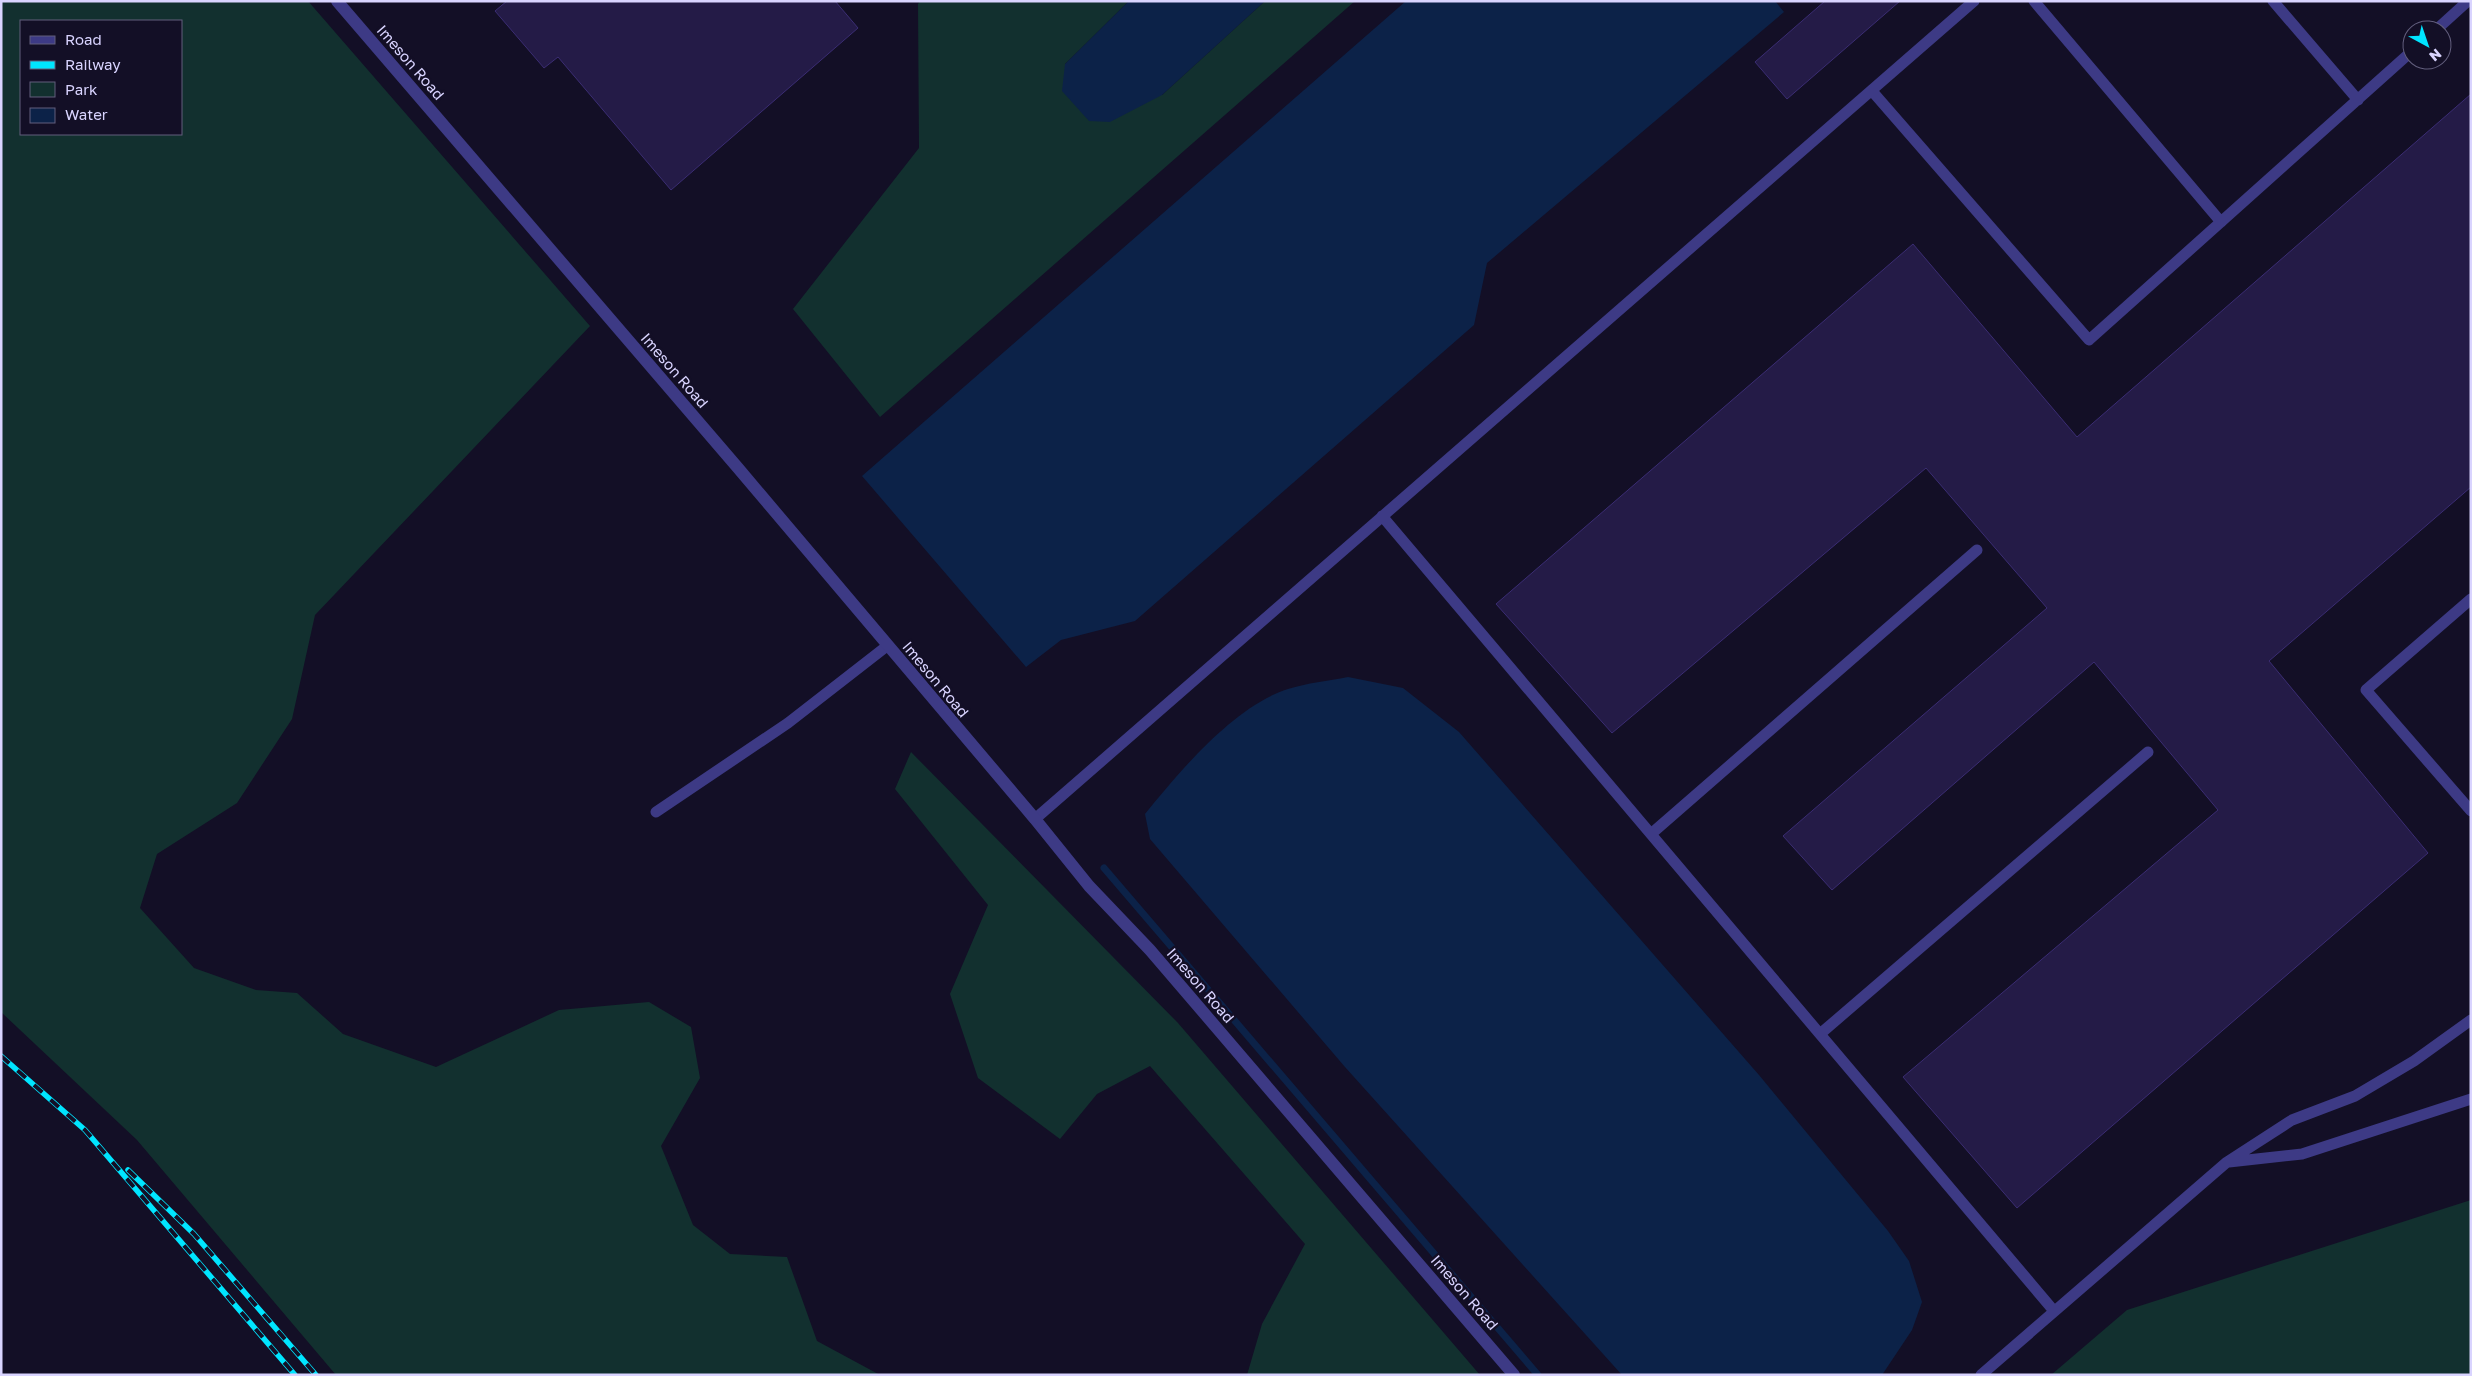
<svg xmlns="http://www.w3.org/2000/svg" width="2472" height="1376" viewBox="0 0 2472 1376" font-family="'Golos Text',sans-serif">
<rect width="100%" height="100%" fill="#130f26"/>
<!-- green -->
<path fill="#12302f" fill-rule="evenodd" d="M1,1H308L590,326L315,615L292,719L237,803L157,854L140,908L194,968L256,990L297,993L343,1034L436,1067L559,1010L649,1002L691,1027L700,1078L661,1146L693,1225L730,1254L787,1257L817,1341L880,1375H336L137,1140L1,1012ZM21,21H181V134H21Z
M920,1H1129L1065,64L1162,95L1265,1H1355L880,417L793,309L919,148L918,4Z
M911,752L1178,1023L1480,1375H1247L1262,1324L1305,1244L1150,1066L1097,1094L1060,1139L978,1078L950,994L988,905L895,789Z
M2471,1200V1375H2051L2127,1310Z"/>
<!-- water -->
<path fill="#0c2248" d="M1129,1H1265L1162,95L1110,122L1089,121L1062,91L1065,64Z
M1406,1H1775L1784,12L1487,263L1474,325L1135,621L1061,640L1026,667L862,476Z
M1348,677L1403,688L1459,732L1759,1075L1888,1231L1909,1261L1922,1302L1912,1330L1882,1375H1622L1345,1067L1150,839L1145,814C1180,771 1234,706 1288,689C1307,683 1328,681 1348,677Z"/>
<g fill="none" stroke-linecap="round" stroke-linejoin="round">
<!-- stream -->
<path stroke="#0c2248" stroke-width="7" d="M1104,868L1538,1375"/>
</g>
<!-- building -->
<path fill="#241b47" stroke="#3b2d73" d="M507,1H835L858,28L671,190L558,57L544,68L495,11Z
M1825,1H1900L1787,99L1755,62Z
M2471,94V487L2269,661L2428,853L2017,1208L1903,1077L2218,810L2094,662L1832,890L1783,836L2047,608L1926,468L1612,733L1496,604L1913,244L2077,437Z"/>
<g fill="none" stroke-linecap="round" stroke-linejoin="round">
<!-- service -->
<path stroke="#3d3a85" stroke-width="11" d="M2034,1L2221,222
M2273,1L2358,100
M2436,30L2468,1
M1872,91L2089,340L2412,51
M1382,516L2054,1311
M2471,599L2366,690L2471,811
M656,812L788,723L887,646
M1035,819L1974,1
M1651,834L1977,550
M1820,1034L2148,752
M2229,1162L2302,1154L2471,1099
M1981,1375L2227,1162L2292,1120L2355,1096L2414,1061L2471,1020"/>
<!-- tertiary -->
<path stroke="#3d3a85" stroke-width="12" d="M337,1L738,468L1035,819L1089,886L1150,950L1514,1375"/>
<!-- rail casing -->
<g stroke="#00e5ff" stroke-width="5.5">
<path id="rail" d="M1,1056L85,1130L295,1375
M128,1170L194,1234L316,1375"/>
</g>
<!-- rail -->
<use href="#rail" stroke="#130f26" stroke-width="4" stroke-dasharray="11" stroke-linecap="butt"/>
</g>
<g text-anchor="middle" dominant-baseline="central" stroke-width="5" stroke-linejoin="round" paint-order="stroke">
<!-- street labels -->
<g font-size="15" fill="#d9d4ff" stroke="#130f26">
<text transform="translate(411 62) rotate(49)">Imeson Road</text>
<text transform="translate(675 370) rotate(49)">Imeson Road</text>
<text transform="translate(936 679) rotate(50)">Imeson Road</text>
<text transform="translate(1201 985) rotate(49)">Imeson Road</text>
<text transform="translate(1465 1292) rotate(49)">Imeson Road</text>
</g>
</g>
<!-- border -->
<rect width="2472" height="1376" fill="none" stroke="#d9d4ff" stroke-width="5"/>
<!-- legend -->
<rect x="20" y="20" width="162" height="115" fill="#130f26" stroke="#625e7d"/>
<rect x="30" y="36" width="25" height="8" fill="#3d3a85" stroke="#625e7d"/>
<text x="65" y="45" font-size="15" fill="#d9d4ff">Road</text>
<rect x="30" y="61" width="25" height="8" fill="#00e5ff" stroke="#625e7d"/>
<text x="65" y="70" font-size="15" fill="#d9d4ff">Railway</text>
<rect x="30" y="82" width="25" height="15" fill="#12302f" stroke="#625e7d"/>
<text x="65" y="95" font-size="15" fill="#d9d4ff">Park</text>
<rect x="30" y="108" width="25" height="15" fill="#0c2248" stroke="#625e7d"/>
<text x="65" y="120" font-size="15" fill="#d9d4ff">Water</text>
<!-- north arrow -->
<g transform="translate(2427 45) rotate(140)"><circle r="24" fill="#130f26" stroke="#625e7d"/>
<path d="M0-4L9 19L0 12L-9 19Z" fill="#00e5ff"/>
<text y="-8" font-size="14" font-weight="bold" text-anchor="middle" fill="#d9d4ff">N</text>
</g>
</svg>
